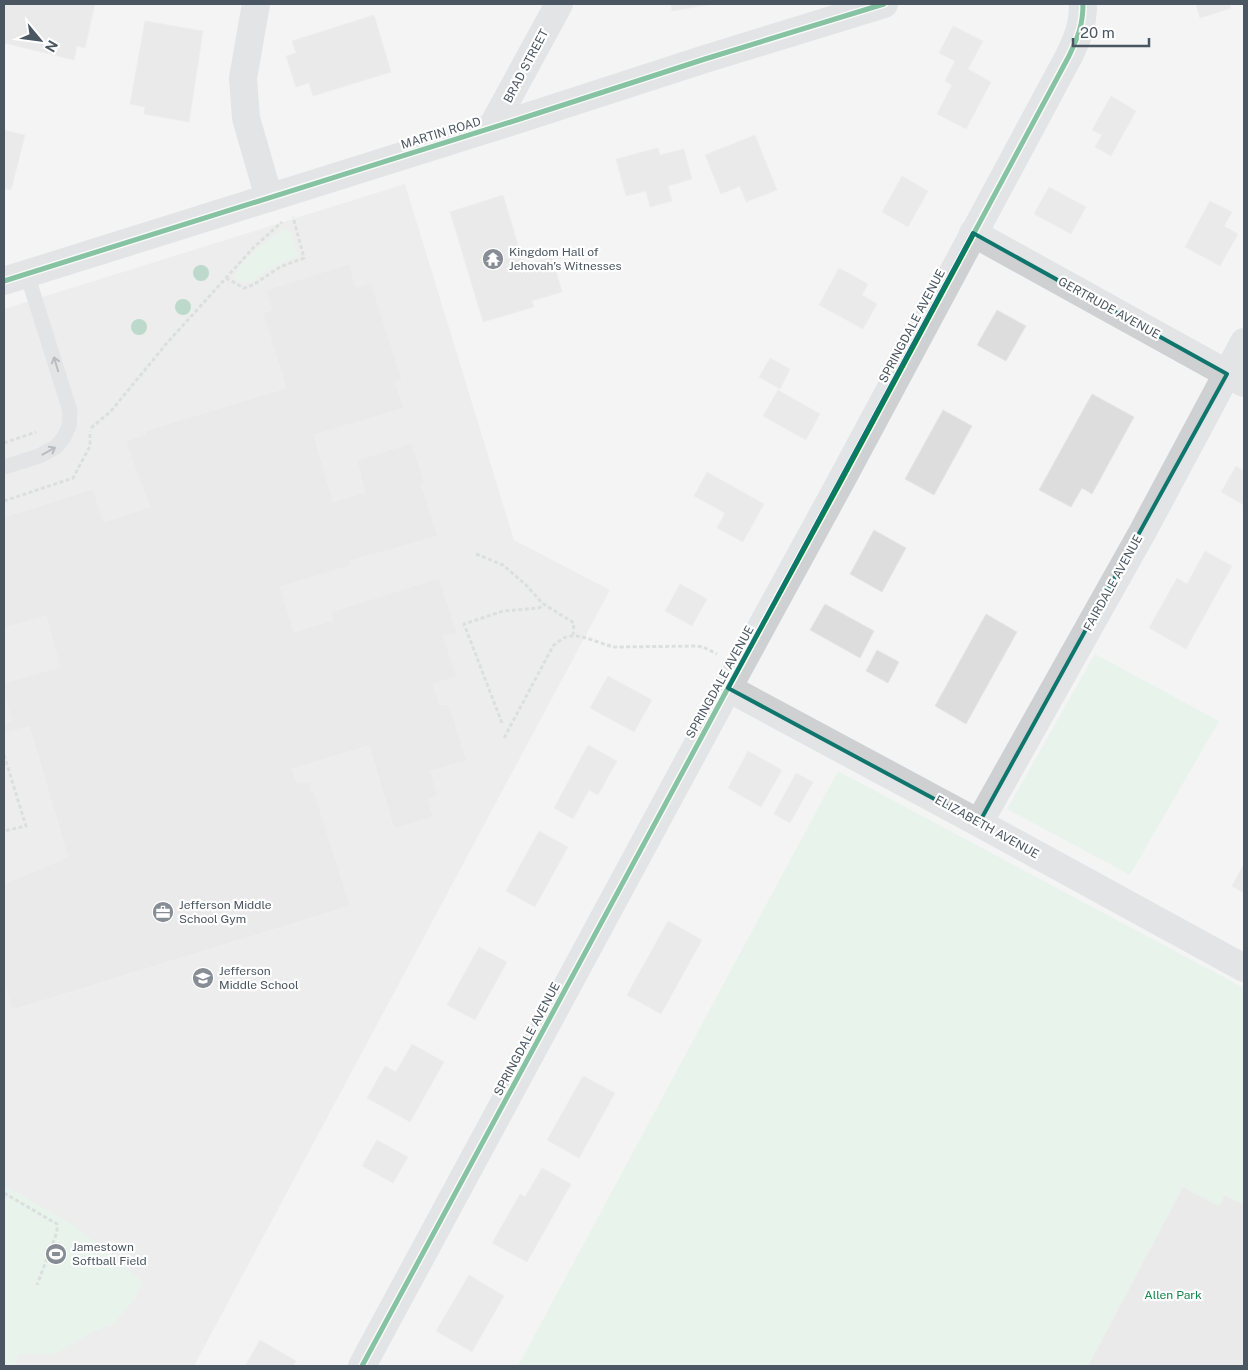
<svg xmlns="http://www.w3.org/2000/svg" width="1248" height="1370" viewBox="0 0 1248 1370" font-family="'Public Sans',sans-serif">
<rect width="100%" height="100%" fill="#f4f4f4"/>
<!-- education -->
<path fill="#e6e5e6" d="M405,184L514,540L610,590L194,1366H4V309Z"/>
<!-- green -->
<path fill="#d9f2e3" d="M285,229L290,232L298,256C281,263 265,270 251,282L240,281L235,278C235,263 273,237 285,229Z
M1095,654L1219,721L1130,875L1007,809Z
M838,771L1244,988V1366H518Z
M4,1185L73,1225L143,1282L134,1300L113,1324L90,1333L56,1354H18L15,1366H4Z"/>
<!-- building -->
<path fill="#ddddde" stroke="#e5e6e7" d="M4,4H95L85,48L77,46L74,60L4,43Z
M671,4H713L672,11Z
M1196,4H1230L1231,8L1200,18Z
M374,15L391,72L313,96L309,83L296,87L286,56L296,53L292,41Z
M145,21L203,31L189,122L144,114L145,107L130,104Z
M953,26L983,41L968,69L991,82L966,129L937,114L952,85L945,81L955,61L939,53Z
M1111,96L1136,111L1111,156L1095,147L1102,135L1092,130Z
M4,130L25,135L11,190L4,188Z
M755,135L777,190L746,202L740,186L721,194L705,155Z
M658,148L660,155L684,149L692,179L668,186L672,201L650,207L646,191L626,196L616,159Z
M902,176L928,191L908,227L882,212Z
M1049,187L1086,207L1071,234L1034,214Z
M503,195L524,265L552,257L562,292L532,301L534,307L483,322L450,212Z
M1210,201L1232,212L1224,226L1238,234L1220,266L1185,247Z
M349,264L356,287L371,283L402,380L395,382L404,408L314,435L333,502L365,492L357,460L412,443L425,484H421L438,536L350,561L352,565L280,587L294,632L333,620L331,612L439,578L457,633L443,636L457,677L433,684L440,705H449L467,761L430,771L438,796L428,799L433,817L394,829L369,746L292,769L297,783L309,782L311,792L314,791L350,906L12,1010L4,981V884L68,857L29,726L4,734V724L12,721L4,693V683L60,667L46,616L4,628V517L93,489L104,522L150,507L125,441L147,434L144,431L286,388L263,313L272,310L266,290Z
M839,268L868,284L862,295L877,304L863,329L819,305Z
M997,310L1026,326L1006,361L977,345Z
M770,358L790,369L780,389L759,377Z
M778,390L820,414L806,440L763,416Z
M1092,394L1134,417L1092,494L1082,488L1071,507L1039,490Z
M943,410L972,426L934,495L905,479Z
M1236,466L1244,471V505L1221,492Z
M707,472L764,504L743,542L717,528L725,513L694,496Z
M874,530L906,548L882,592L850,574Z
M1205,551L1232,566L1186,649L1149,628L1177,578L1187,584Z
M680,584L707,599L692,626L665,611Z
M825,604L874,631L860,658L810,630Z
M986,614L1017,632L966,724L935,706Z
M877,650L899,662L888,683L866,671Z
M608,676L652,700L634,732L590,708Z
M588,745L617,761L598,795L589,790L573,819L554,808Z
M748,751L782,770L761,807L728,788Z
M796,773L813,782L790,823L774,814Z
M539,831L568,847L535,907L506,891Z
M1244,864V893L1232,886Z
M668,921L702,940L661,1014L627,995Z
M479,947L507,962L475,1020L447,1005Z
M412,1044L444,1062L410,1122L367,1098L385,1066L396,1072Z
M583,1076L615,1093L579,1158L547,1140Z
M377,1140L408,1157L393,1183L362,1166Z
M542,1168L571,1184L527,1262L492,1243L520,1194L525,1197Z
M1183,1187L1219,1206L1225,1195L1244,1205V1366H1088Z
M469,1275L504,1296L472,1352L436,1331Z
M260,1340L296,1361L293,1366H245Z"/>
<g fill="none" stroke-linecap="round" stroke-linejoin="round">
<!-- path -->
<path stroke="#bcc7c4" stroke-width="3" stroke-dasharray="4 2.5" stroke-linecap="butt" d="M226,278L244,288L253,285L280,267L304,258L293,217
M91,428L111,411L167,343L254,247L282,222
M4,443L36,432
M4,501L73,478L90,446V431
M476,554L503,565L526,585L542,603L574,623L573,636
M502,723L464,624L503,611L539,608L545,604
M504,738L553,646C558,642 564,636 571,636C584,635 601,644 614,647L697,646L703,647L717,654
M4,755L26,826L4,831
M4,1193L57,1224V1232L37,1285"/>
<!-- lane -->
<path stroke="#ced0d2" stroke-width="15" d="M4,467L39,456L56,447L64,437L69,426L70,411L27,274"/>
<!-- street -->
<path stroke="#ced0d2" stroke-width="28" d="M256,4L243,78L246,118L269,198
M492,127L559,4
M973,233L1244,383
M728,688L979,823L1244,968
M979,823L1143,531L1244,342
M362,1366L728,688L841,481L1069,56C1078,37 1083,25 1083,4"/>
<!-- secondary -->
<path stroke="#ced0d4" stroke-width="28" d="M4,281L520,119L705,59L884,4"/>
<!-- cycleway casing -->
<g stroke="#fff" stroke-width="8">
<path id="cycleway" d="M4,281L520,119L705,59L884,4
M362,1366L728,688L841,481L1069,56C1078,37 1083,25 1083,4"/>
</g>
<!-- cycleway -->
<use href="#cycleway" stroke="#00873e" stroke-width="5"/>
</g>
<!-- trees -->
<g fill="#7ab899">
<circle cx="201" cy="273" r="8"/>
<circle cx="183" cy="307" r="8"/>
<circle cx="139" cy="327" r="8"/>
</g>
<!-- one-way arrows -->
<defs><path id="oneway-shaft" d="M-6 0H5M1.5-3L5.5 0L1.5 3" fill="none" stroke-width="1.6" stroke-linecap="round" stroke-linejoin="round" transform="scale(1.25)"/></defs>
<g stroke="#727b83">
<use href="#oneway-shaft" transform="translate(56 364) rotate(-107)"/>
<use href="#oneway-shaft" transform="translate(49 451) rotate(-29)"/>
</g>
<!-- marked area -->
<path d="M0 0H1248V1370H0ZM973,233L1227,374L979,823L728,688Z" fill="#f4f4f4" fill-opacity=".55" fill-rule="evenodd"/>
<path fill="none" stroke="#0f766e" stroke-width="4" stroke-linejoin="round" d="M973,233L1227,374L979,823L728,688Z"/>
<!-- icons -->
<defs>
<g id="temple-disc" transform="scale(1.125)"><circle r="9.5" fill="#868d94" stroke="#fff"/><path d="M0-6L5-2H3V0L6.5 2.5H4V6H1.5V3h-3V6H-4V2.5H-6.5L-3 0V-2H-5Z" fill="#fff"/></g>
<g id="office-disc" transform="scale(1.125)"><circle r="9.5" fill="#868d94" stroke="#fff"/><path d="M-6-3h4V-5.5h4V-3h4V5H-6ZM-1-4.5V-3h2v-1.5ZM-6 0V1H6V0Z" fill="#fff"/></g>
<g id="school-disc" transform="scale(1.125)"><circle r="9.5" fill="#868d94" stroke="#fff"/><path d="M0-5L7-2L0 1L-7-2ZM-4 1L0 2.5L4 1V4Q0 6-4 4Z" fill="#fff"/></g>
<g id="stadium-disc" transform="scale(1.125)"><circle r="9.5" fill="#868d94" stroke="#fff"/><path d="M0-5a6.5 5 0 1 0 0 10a6.5 5 0 1 0 0-10ZM-3.5-1.8h7v3.6h-7Z" fill="#fff"/></g>
</defs>
<g fill-rule="evenodd">
<use href="#temple-disc" x="493" y="259"/>
<use href="#office-disc" x="163" y="912"/>
<use href="#school-disc" x="203" y="978"/>
<use href="#stadium-disc" x="56" y="1254"/>
</g>
<g text-anchor="middle" dominant-baseline="central" stroke-width="4.5" stroke-linejoin="round" paint-order="stroke">
<!-- street labels -->
<g font-size="12" fill="#4a5661" stroke="#fff">
<text transform="translate(526 66) rotate(-62)">BRAD STREET</text>
<text transform="translate(441 133) rotate(-17)">MARTIN ROAD</text>
<text transform="translate(1109 308) rotate(29)">GERTRUDE AVENUE</text>
<text transform="translate(912 326) rotate(-62)">SPRINGDALE AVENUE</text>
<text transform="translate(1113 583) rotate(-61)">FAIRDALE AVENUE</text>
<text transform="translate(720 682) rotate(-61)">SPRINGDALE AVENUE</text>
<text transform="translate(987 827) rotate(29)">ELIZABETH AVENUE</text>
<text transform="translate(527 1039) rotate(-62)">SPRINGDALE AVENUE</text>
</g>
<!-- poi labels -->
<g font-size="12" fill="#4a5661" stroke="#fff" text-anchor="start">
<text x="509" y="252">Kingdom Hall of<tspan x="509" dy="14">Jehovah’s Witnesses</tspan></text>
<text x="179" y="905">Jefferson Middle<tspan x="179" dy="14">School Gym</tspan></text>
<text x="219" y="971">Jefferson<tspan x="219" dy="14">Middle School</tspan></text>
<text x="72" y="1247">Jamestown<tspan x="72" dy="14">Softball Field</tspan></text>
</g>
<!-- park labels -->
<g font-size="12" fill="#17864f" stroke="#fff">
<text x="1173" y="1295">Allen Park</text>
</g>
</g>
<!-- border -->
<rect width="1248" height="1370" fill="none" stroke="#4a5661" stroke-width="10"/>
<!-- north arrow -->
<g transform="translate(40 40) rotate(119)" stroke="#ffffff" stroke-width="4" paint-order="stroke">
<path d="M0-4L9 19L0 12L-9 19Z" fill="#4a5661"/>
<text y="-8" font-size="14" font-weight="bold" text-anchor="middle" fill="#4a5661">N</text>
</g>
<!-- scale -->
<path d="M1073 38v8h76v-8" fill="none" stroke="#4a5661" stroke-width="2.5"/>
<text x="1080" y="38" font-size="15" fill="#4a5661" stroke="#ffffff" stroke-width="4" paint-order="stroke">20 m</text>
</svg>
